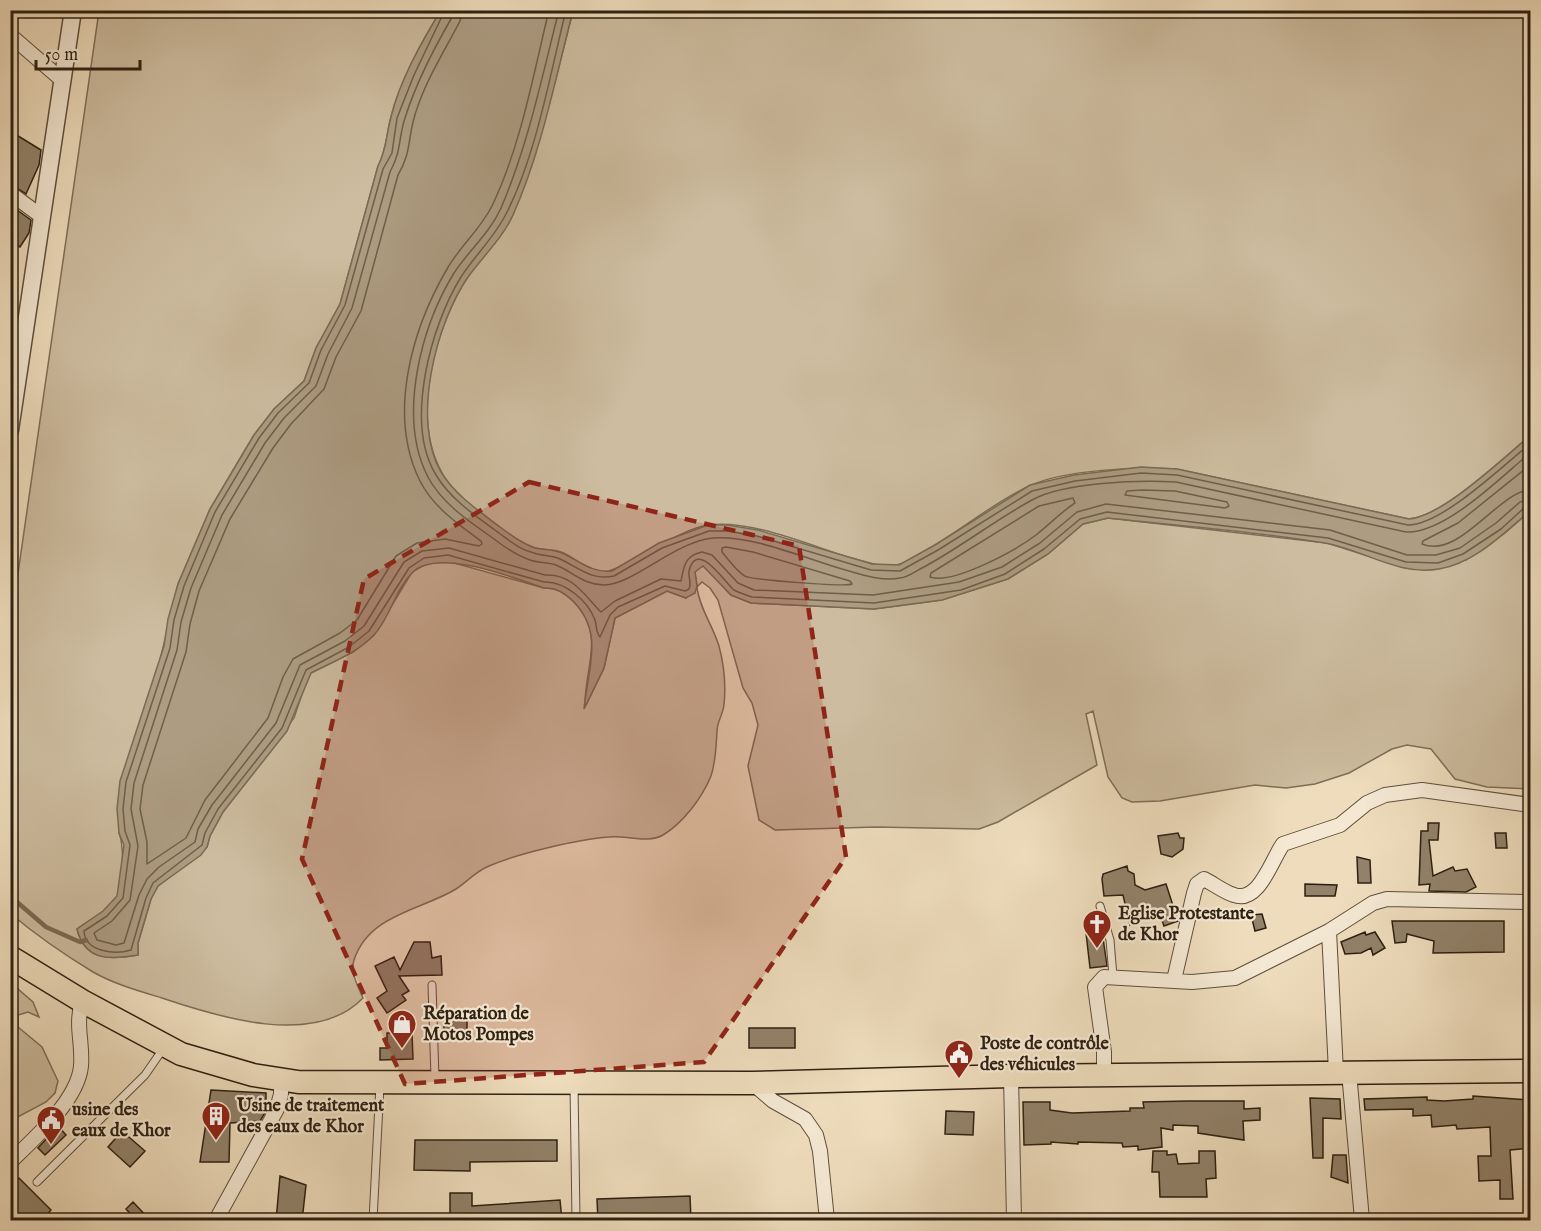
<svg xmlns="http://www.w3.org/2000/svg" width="1541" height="1231" viewBox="0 0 1541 1231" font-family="'IM FELL English',serif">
<rect width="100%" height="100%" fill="#eedcbc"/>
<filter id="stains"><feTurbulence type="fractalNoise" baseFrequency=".00333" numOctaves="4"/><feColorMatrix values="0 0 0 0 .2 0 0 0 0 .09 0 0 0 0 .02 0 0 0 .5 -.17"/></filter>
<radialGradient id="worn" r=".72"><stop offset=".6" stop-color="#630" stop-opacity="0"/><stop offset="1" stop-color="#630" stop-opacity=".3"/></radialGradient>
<!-- green -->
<path fill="#cdbc9f" stroke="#7e6e58" stroke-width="1.5" d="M99,11H441C421,43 400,80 391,117C386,135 387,149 378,166L340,304L316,348L304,381L274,409L254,435L210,509L178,584L119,833C124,845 124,884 117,897C109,911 89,920 77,929C85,961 110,960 138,955V943L151,899L158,886L207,847L210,836L223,812L294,718L305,685L311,673L353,652L374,635L412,572L426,564L447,561L544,588C555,587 564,592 573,601C607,635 584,666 585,707L604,668L615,618L667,591L686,598L697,586L695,572L698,567L704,565L731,595L751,603L874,609L942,600L1007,579L1048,554L1083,524L1108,518L1327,543L1406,568L1466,560L1505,533L1530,511V789L1487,787L1455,779L1431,749L1407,745L1392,749L1349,773L1315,784L1286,788L1255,785L1160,801L1132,802L1122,798L1108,777L1093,711L1086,714L1097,765L998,822L979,829L876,827L775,830L759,820L748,766L758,725L752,703L743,688L718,600L710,588L702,582L697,587C699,607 713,626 719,646C724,665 726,686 724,705C723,714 717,722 717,731C716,746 716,761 711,776C702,798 683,823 663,835C648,844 625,835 609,837C579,839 516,854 489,866C476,871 467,882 456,889C422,910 369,914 354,960C350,973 358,986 363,998C315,1048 218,1017 162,998C139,991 114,984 93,972C65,955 36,935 11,914V622Z
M573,11H1530V436C1503,458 1442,517 1409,519L1177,469C1137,467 1066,469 1029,486C991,504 959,532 923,552C916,556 907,562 900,564C884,569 864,561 848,557C809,545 750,519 708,525C677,529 620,573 602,572C585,571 575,557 561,552C552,549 543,550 535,548C518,542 504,530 490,520C472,506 450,491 440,469C412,414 435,331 465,281C480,257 503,239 514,212C540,146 556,79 573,11Z
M11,983L33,1002L39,1017L28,1012L18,1015V1027L42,1047L58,1081L55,1093L46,1102L16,1118L10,1114Z"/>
<!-- water -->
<path fill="#ad9c82" stroke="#7a6a55" stroke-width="1.5" d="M441,10L573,11C555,79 542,150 513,215C502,239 483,256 468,277C436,323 411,421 441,472C455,495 479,511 500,527C511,535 522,544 535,548C544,550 554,549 562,553C580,561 591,573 612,571L659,543L708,525H727L758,530L872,564L899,565L935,545L1030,485L1074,475L1141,467L1177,469L1409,519C1442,517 1503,458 1530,436V511C1504,533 1475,563 1439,569C1398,576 1364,550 1325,543C1253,531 1180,526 1108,518L1083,524L1048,554L1008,579L942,600L874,609L751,603L731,595L703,566L695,572L697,586L695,593L686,598L667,591L615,618L604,668L584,709C588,668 605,632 572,600C564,592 555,587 544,588C514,578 437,547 412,573C395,590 390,618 374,635C357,653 332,662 311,673L287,731L223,812L210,836L207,847L201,855L158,886L151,899L138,943V955C109,960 85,961 77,929L103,911L117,896L124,845L119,833L117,809L120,781L164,646L168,619L178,584L210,509L254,435L274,409L304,381L316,348L340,304L378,166C387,149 386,135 391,117C400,80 421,43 441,10Z"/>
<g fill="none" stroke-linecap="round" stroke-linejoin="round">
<!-- shore -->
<path stroke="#6e5e4a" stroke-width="1.5" d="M445,10L414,75L397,118L392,153L383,169L345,305L321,350L309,383L278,413L259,438L215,512L184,586L174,620L170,648L126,782L123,809L125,831L130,845L123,898L107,916L84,931C85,952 115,955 131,950L146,898L153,883L202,845L205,833L218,809L282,728L306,670L349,647L369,631L409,568L424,558L448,555L544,582C565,581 588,601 595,620C597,627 596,633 600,637L610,615L618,607L665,586L685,591L689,589C692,583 688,577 689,571C697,538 726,584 734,590C739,593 747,595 752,597L874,603L961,590L1005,574L1044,549L1080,519L1107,512L1328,538L1406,562L1438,563L1463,554L1501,529L1524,508L1530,507
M453,10L451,19C433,50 416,83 405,118C398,139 402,150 390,172L352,308L328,354L316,386L284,418L265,443L222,515L191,588L181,622L177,650L134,783L131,809L138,846L130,900L112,921L94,933L97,940L116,945L124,943L139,895L147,879L159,867L195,842L198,829L212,805L276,723L300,665L345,641L364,626L404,562L422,551L449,548L545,575C572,573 585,596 601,612L615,601L661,579L681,581C684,567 684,556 702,552L712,555L738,583L754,590L873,595L959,582L1002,567L1040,543L1077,512L1106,504L1330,530L1407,555H1436L1460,548L1496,523L1520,502L1530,499
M462,10L460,21C443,54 422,86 413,122C408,143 410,155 398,175L361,311L336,357L324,389L291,424L273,448L230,519L199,591L190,624L186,652L143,785L140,809L147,842V864L186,838L205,800L268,718L283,677L293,659L340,633L357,620L396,556L417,543L445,539L479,546L482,544L481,541C459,525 433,507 420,481C387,415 412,329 447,269C460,246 480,230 492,206C521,145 533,76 549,10
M559,10C542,77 528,145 501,208C490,233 469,250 454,273C421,327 397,417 428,477C441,502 467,520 490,536C502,545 515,555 530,560C538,563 547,562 556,565C573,572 584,585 604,585C633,585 674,542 713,538C752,535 804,558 842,569C860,574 881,582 900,578C909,577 917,570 924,567C961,547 995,520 1032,500C1064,482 1139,480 1176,482L1406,532C1445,534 1501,477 1530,453
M566,10C550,75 536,156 506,214C494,238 475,255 461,277C431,325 404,423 436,475C451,500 476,516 499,533C510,541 520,550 534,553C542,556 552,555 560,559C579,568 592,581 614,576L662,548L709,531H727L757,536L871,570L900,571L938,550L1032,491L1075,481L1141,473L1177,475L1408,525C1442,525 1502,466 1530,444
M1530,465L1458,523L1423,541L1422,544C1459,560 1499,491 1530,490
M1142,490L1175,491L1227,502L1229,506L1225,508L1125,495L1127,491Z
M1073,498L1075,503C1061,512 1049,525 1036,535C1016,550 953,585 930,577L931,573L1039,506Z
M726,547L753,552L850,581L852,584C847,587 751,580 745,576C736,571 729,560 722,552V548Z"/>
<!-- stream -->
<path stroke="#7a6a55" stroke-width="4.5" d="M10,896L46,927L80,942L86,940"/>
</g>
<!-- building -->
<path fill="#92826a" stroke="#2e2011" stroke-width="1.5" d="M10,131L41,150L39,165L26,194L10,184Z
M10,205L31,220L29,233L20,247L10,241Z
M1428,823H1439L1438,840H1429L1433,876L1453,867L1455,871L1467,869L1476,887L1466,892L1429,891L1430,884L1419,885L1421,831H1428Z
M1178,833L1180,838H1184L1183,849L1172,857L1161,854L1158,836Z
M1495,833H1506L1507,848H1496Z
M1357,857L1370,860L1371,883H1358Z
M1127,866L1128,871L1134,874L1135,885L1145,890L1166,884L1178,921L1164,926L1159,912L1130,925L1123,895L1104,896L1102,879L1103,874Z
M1305,884L1337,885L1335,896H1305Z
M1262,914L1266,928L1255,931L1251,915Z
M1392,921H1504V952L1433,953L1434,941L1407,934L1406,942L1395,943Z
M1102,931L1107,966L1090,968L1086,933Z
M1365,932L1366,935L1375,932L1385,948L1373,955L1371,948L1361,953L1345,954L1341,942Z
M414,942H430L432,958L441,956L442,975L399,976L409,991L402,995L406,1000L387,1013L377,998L387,991L375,966L394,957L400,970Z
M444,1019L467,1020V1038L444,1037Z
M749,1028H795V1048H749Z
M387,1033H412L413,1059L380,1060V1048H387Z
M211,1090L266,1093V1111L260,1121L230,1123L229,1162H200Z
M1473,1096L1530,1100V1148L1510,1150L1513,1199H1500V1180L1479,1181L1478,1156H1491L1490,1127L1457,1129L1456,1125L1432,1127L1431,1115L1413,1116V1109L1365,1110L1364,1099L1427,1097V1100L1444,1101L1473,1099Z
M1310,1098L1340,1099L1341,1119L1323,1118V1158H1313Z
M1188,1101H1244V1109L1260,1108V1120L1243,1121L1244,1140L1198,1133V1126L1173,1125V1130L1161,1128L1162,1147L1138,1150V1146L1123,1147L1122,1143L1078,1142V1144L1051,1142V1144L1024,1145L1023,1102H1050V1110L1072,1113L1130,1111V1108H1144L1143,1102Z
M946,1111L974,1112L973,1135L945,1134Z
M58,1126L66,1135L45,1155L38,1148Z
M122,1131L145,1151L130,1167L108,1147Z
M415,1140H557V1161L470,1162V1171L414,1170Z
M1153,1151H1167V1155L1176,1154L1178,1164L1199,1163V1151H1215L1216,1178L1206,1179L1207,1197H1160L1159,1172H1152Z
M1333,1155H1346L1348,1183L1331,1177Z
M280,1176L306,1185L302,1221H276Z
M19,1178L51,1210L41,1221H10V1186Z
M450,1193H472V1206L560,1200L562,1221H450Z
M690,1196L691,1221H598L597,1199Z
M133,1202L151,1221H137L126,1209Z"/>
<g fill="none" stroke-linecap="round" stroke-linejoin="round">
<!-- service casing -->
<g stroke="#5e4f3c" stroke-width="9">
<path id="service" d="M1100,906L1110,940L1113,976
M432,985L435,1078
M574,1085L576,1220
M37,1182L145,1075L163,1049
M373,1220L380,1085"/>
</g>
<!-- minor casing -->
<g stroke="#5e4f3c" stroke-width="16">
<path id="minor" d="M10,35L62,80
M10,193L41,216
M1329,931L1336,1072
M1174,980L1194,893L1197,884L1204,879C1214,884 1224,892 1234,895C1259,904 1272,859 1283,844L1340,825L1367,803L1385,795L1422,790L1530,805
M1349,1072L1362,1220
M1104,1075V1052L1095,987L1104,977L1192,982L1235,978L1329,931L1373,903L1387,899L1530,902
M1011,1076L1014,1220
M752,1083L773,1101L805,1119L816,1135L820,1151L827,1220
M10,1162C34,1139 78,1100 81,1066C83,1041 75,1028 82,1001
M216,1220L277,1109L281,1094V1080"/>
</g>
<!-- tertiary casing -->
<g stroke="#5e4f3c" stroke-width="19">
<path id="tertiary" d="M10,430L73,10"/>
</g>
<!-- trunk casing -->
<g stroke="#2e2011" stroke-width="25">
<path id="trunk" d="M10,957L82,1001L181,1054L253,1075L298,1082L752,1083L1011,1076L1530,1071"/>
</g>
<!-- service -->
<use href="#service" stroke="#f4e8d3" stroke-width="7"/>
<!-- minor -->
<use href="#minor" stroke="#f4e8d3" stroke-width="14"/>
<!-- tertiary -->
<use href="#tertiary" stroke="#f4e8d3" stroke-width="16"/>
<!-- trunk -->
<use href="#trunk" stroke="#eedcbc" stroke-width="22"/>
</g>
<!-- marked area -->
<path fill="#8f2418" fill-opacity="0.2" stroke="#8f2418" stroke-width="4.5" stroke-dasharray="12 8" stroke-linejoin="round" d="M529,482L799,546L846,857L704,1062L405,1084L302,859L364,579Z"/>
<!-- icons -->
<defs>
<g id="church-pin" transform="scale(1.5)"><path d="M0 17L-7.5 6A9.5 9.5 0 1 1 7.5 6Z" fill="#8f2418" stroke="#f4e8d3"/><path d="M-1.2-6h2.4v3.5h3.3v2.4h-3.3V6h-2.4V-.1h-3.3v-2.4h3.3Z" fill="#fff"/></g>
<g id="shop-pin" transform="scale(1.5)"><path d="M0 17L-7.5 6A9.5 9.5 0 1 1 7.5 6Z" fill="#8f2418" stroke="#f4e8d3"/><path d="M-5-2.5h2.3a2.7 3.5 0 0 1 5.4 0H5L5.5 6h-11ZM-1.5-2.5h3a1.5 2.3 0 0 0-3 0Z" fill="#fff"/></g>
<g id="civic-pin" transform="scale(1.5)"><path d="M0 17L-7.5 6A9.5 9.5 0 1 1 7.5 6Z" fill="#8f2418" stroke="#f4e8d3"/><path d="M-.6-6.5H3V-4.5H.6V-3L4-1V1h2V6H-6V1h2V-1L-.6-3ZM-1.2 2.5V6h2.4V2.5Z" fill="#fff"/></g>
<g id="building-pin" transform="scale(1.5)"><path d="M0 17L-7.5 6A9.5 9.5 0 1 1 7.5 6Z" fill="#8f2418" stroke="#f4e8d3"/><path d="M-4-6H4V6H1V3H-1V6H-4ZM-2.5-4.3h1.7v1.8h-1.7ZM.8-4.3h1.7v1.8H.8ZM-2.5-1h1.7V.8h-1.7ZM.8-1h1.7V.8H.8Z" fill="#fff"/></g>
</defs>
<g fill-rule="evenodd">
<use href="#church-pin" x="1097" y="924"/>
<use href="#shop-pin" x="402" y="1024"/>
<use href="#civic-pin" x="959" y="1054"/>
<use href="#building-pin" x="216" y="1116"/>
<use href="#civic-pin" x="51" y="1120"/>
</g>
<g text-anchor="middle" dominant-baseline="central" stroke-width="4.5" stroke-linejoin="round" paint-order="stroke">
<!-- poi labels -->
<g font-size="18" font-weight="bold" fill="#2e2011" stroke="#f4e8d3" text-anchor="start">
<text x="1118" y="914">Eglise Protestante<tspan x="1118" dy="21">de Khor</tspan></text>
<text x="423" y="1014">Réparation de<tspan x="423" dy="21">Motos Pompes</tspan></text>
<text x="980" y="1044">Poste de contrôle<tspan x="980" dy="21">des véhicules</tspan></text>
<text x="237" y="1106">Usine de traitement<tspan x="237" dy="21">des eaux de Khor</tspan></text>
<text x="72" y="1110">usine des<tspan x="72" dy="21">eaux de Khor</tspan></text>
</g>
</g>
<!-- margin -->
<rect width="1541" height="1231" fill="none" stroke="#eedcbc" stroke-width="36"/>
<rect x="12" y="12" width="1517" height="1207" fill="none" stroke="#2e2011" stroke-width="3"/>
<rect x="18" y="18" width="1505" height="1195" fill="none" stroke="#2e2011" stroke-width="1.5"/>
<!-- scale -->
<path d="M36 60v9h104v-9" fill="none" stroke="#2e2011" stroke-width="3"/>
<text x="45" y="60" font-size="18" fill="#2e2011" stroke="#f4e8d3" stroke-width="4.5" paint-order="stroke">50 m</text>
<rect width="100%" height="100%" filter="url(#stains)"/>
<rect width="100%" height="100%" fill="url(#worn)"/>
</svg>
